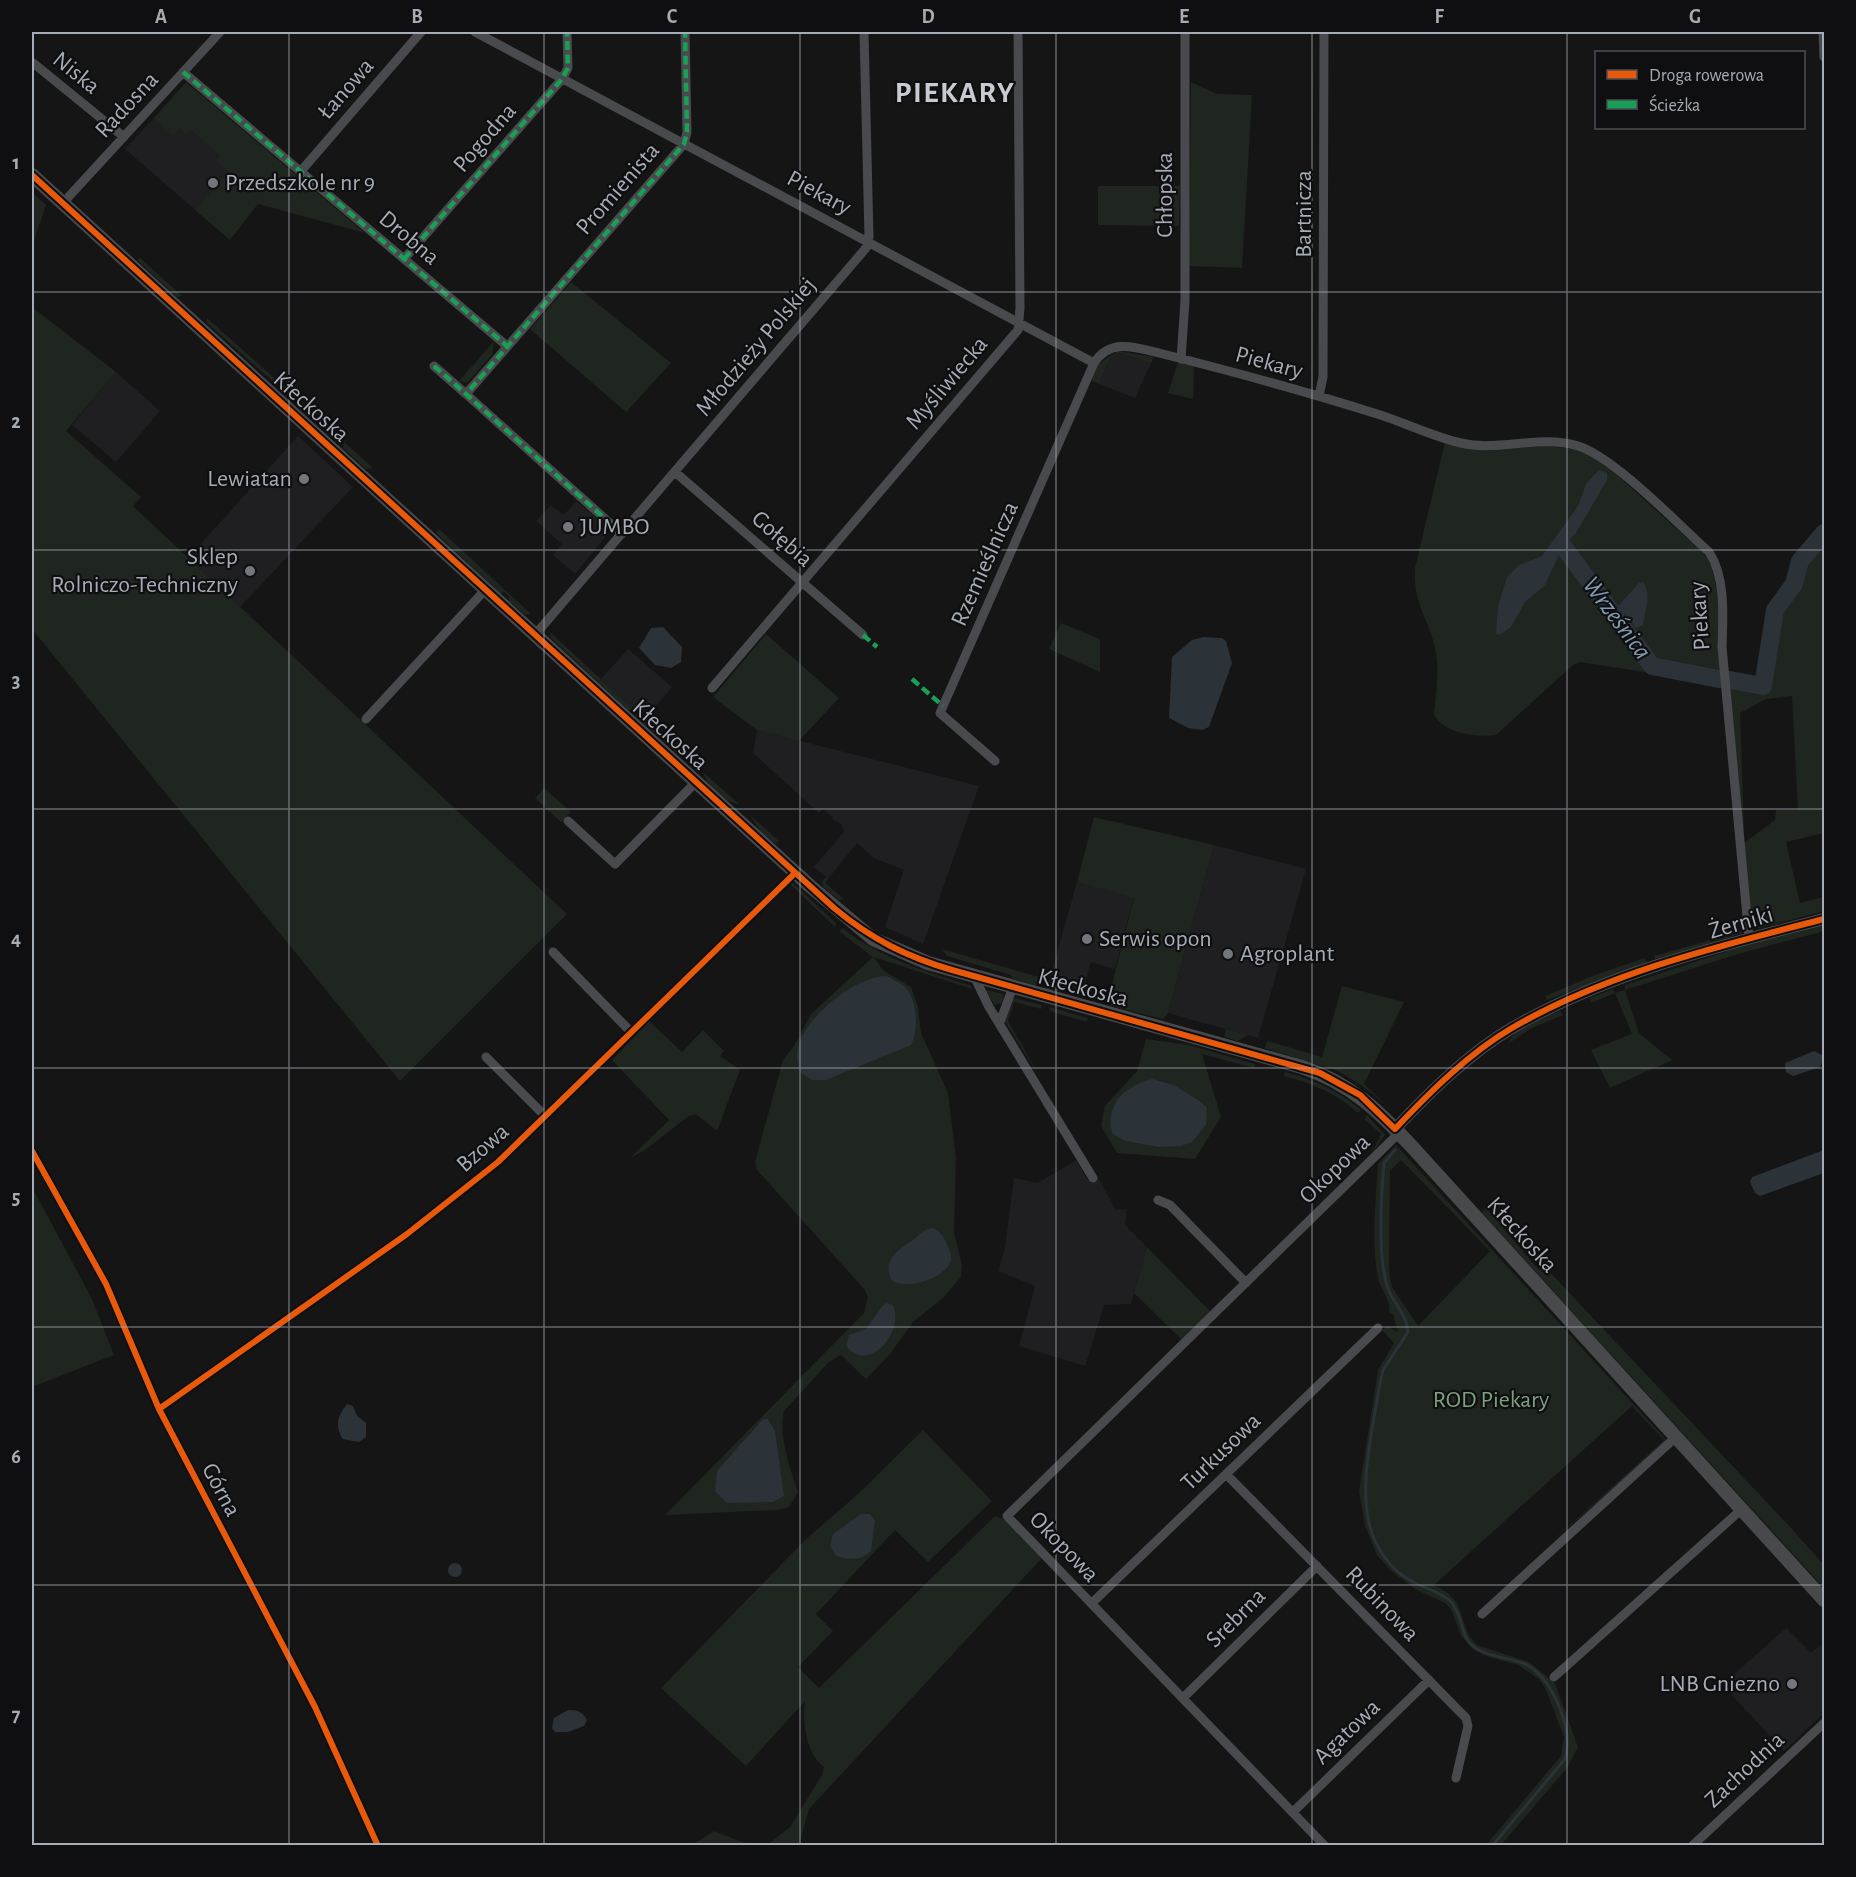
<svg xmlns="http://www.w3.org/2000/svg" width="1856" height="1877" viewBox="0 0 1856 1877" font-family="'Alegreya Sans',sans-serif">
<rect width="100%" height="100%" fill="#151515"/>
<!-- built -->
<path fill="#1f1f21" d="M170,101L278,167L230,240L125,149Z
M1120,353L1151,363L1135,398L1099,384L1111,356Z
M116,372L160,411L116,462L72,425Z
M298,436L353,487L240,607L188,558Z
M576,501L607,527V535L575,574L553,555L562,544L536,521L551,505L564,515Z
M628,649L672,687L644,720L601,679Z
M757,730L979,786L923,944L885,927L904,870L874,858L857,843L828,879L814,867L844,832L841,824L832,819L833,817L823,809L819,813L753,753Z
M1214,845L1306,869L1258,1038L1168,1013Z
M1077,882L1134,897L1115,969L1091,962L1083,990L1049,981Z
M1076,1160L1088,1180L1097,1176L1116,1210L1127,1209L1125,1225L1147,1247L1131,1304L1104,1305L1085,1366L1019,1346L1035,1286L998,1271L1005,1248L1014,1178L1038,1183Z
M1786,1628L1811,1653L1824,1642V1713L1784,1751L1727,1690L1730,1678Z"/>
<!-- green -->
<path fill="#1f251f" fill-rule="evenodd" d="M186,82L365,233L258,204L230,240L195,210L229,172L216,161L220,156L191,130L186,134L180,128L173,136L154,118Z
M1191,82L1217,94L1252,95L1242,268L1189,266Z
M1098,186H1180L1179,226L1098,225Z
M32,192L46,205L32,247Z
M140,258L182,296L177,297L137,260Z
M571,282L671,363L626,412L530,329Z
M32,307L116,372L66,431L141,497L133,506L567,914L400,1081L32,629Z
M207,318L282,385L278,386L207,323Z
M494,341L492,355L467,383L459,381Z
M1117,351L1154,357L1151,363L1120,353L1111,356L1099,384L1090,380L1096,366Z
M1178,362L1194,366L1193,399L1168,393Z
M290,392L316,415L314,418L288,395Z
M344,442L373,468L366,469L343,448Z
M1445,442L1494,450L1545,446L1576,449L1595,458L1614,472L1702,552C1725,575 1719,650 1721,684L1580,662L1573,665L1496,735C1477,738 1442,733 1434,714C1436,693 1440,669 1435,648C1428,617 1413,604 1415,568Z
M439,529L531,614L525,615L508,600L510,597L504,592L501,594L436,533Z
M1824,530V833L1786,842L1800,903L1824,897V911L1756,929L1752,926L1744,843L1775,820L1776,810H1798L1792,696L1766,699L1740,713L1744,828L1741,826L1728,678L1761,683L1773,609L1792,582L1798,560Z
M1061,623L1100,639V672L1049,649Z
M550,632L634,710H628L551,638Z
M766,634L839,698L799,741L757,730L713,697Z
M642,717L644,720L687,758L681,757L642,722Z
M703,772L739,804C725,804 705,783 703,772Z
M544,788L571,812L561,822L535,798Z
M749,814L779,841L776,844L762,833Z
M1094,817L1214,845L1168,1013L1163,1019L1111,1006L1108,1000L1134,898L1077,882Z
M826,877L828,879L825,883L844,899L839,900L823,887L822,881Z
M793,883L836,923L835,927L790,884Z
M1824,925V931L1738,954L1625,990L1639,1033L1672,1060L1610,1088L1591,1050L1632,1034L1615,993L1591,1003L1590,998L1613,989L1615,993L1625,990V985L1746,945Z
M842,928C881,958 923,971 970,985L972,989L874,957L883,970L911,987L918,1007L921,1033L948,1093L956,1157L954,1232L962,1265L961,1277L943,1298L913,1322L890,1354L866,1379L841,1355L829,1362L784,1411C778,1436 790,1468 798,1492L789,1507L778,1510L665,1515L864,1313L868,1297L864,1289L757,1170L755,1162L783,1060L794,1046L811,1014L873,957L839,931Z
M1742,931L1743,933L1655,960L1654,956Z
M942,949L1070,986L1063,992L1045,989L1046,984L1038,981L1036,986L1012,978L1011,975L947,956Z
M1645,958L1647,963L1547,1000L1545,996L1595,975Z
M1342,986L1404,1002L1364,1084L1387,1106L1361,1085L1338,1071L1265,1048L1267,1041L1322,1057Z
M986,990L1004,994L1002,1003L994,1005Z
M1014,998L1042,1005L1041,1009L1014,1002L1008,1021L1045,1085L1004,1020Z
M1050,1007L1088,1018L1087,1022L1049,1011Z
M1560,1011L1563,1015L1530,1029L1508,1044C1514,1027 1544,1018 1560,1011Z
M649,1021L682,1052L703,1030L724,1051L720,1056L740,1070L717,1131L696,1114L689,1116L645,1150L630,1158L669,1120L612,1060Z
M1226,1029L1248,1035L1238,1041L1224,1037Z
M1146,1039L1189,1045L1255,1064L1254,1068L1202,1054L1221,1117L1195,1159L1117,1153L1101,1126L1105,1106L1137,1071Z
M1285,1072C1314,1080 1338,1090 1361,1110L1358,1113C1336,1093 1313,1084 1284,1076Z
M1367,1115L1385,1135L1372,1153L1381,1134L1364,1119Z
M1396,1145L1667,1441L1539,1553L1664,1440L1632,1406L1434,1585L1448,1593L1457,1603L1469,1636L1477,1645L1529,1662L1555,1683L1578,1747L1567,1768L1501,1845H1486L1561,1756L1564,1737L1546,1690L1539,1679L1518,1665L1489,1657L1474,1650L1461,1636L1451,1609L1445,1603L1415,1589L1390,1570L1377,1555L1365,1526L1359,1491L1378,1370L1394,1343L1382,1330L1387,1326L1398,1332L1393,1314L1389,1313C1392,1301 1380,1289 1378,1278C1371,1241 1376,1200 1378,1164ZM1401,1160L1490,1251L1418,1326L1392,1287L1389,1271L1390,1171Z
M32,1187L92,1299L114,1355L32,1387Z
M1486,1208L1539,1270L1544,1266L1792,1529L1824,1565V1588L1482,1213Z
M1147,1247L1211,1312L1181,1339L1134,1293Z
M923,1430L992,1501L928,1562L895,1530L816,1614L833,1631L798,1667L819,1688L995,1516L1006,1520L1042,1558L809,1809L799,1845H767L790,1827L822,1775L824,1767C806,1754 802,1722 805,1701L746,1766L661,1688L805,1540L858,1494Z
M714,1831L750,1845L705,1843L692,1845Z"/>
<!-- water -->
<path fill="#2b3238" d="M1599,470L1607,473V480L1576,533L1563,546L1545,585L1525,602L1511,627L1500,635L1496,634L1498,606L1507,577L1519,565L1542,556L1578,506L1586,484Z
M1643,582C1652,594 1645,612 1643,625L1636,628L1618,606L1639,583Z
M663,627L682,647L681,662L671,668L655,665L639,648L651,628Z
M1203,637L1222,638L1226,641L1232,663L1209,727L1202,730L1188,728L1169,718L1172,657L1192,640Z
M887,976C892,979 899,982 904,986C918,999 919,1029 911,1045L826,1080H812L800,1072C797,1062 796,1054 799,1044C807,1016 857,975 887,976Z
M1814,1051L1822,1055L1823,1060L1820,1067L1793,1076L1786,1072L1785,1063Z
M1152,1079L1174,1085L1201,1102L1207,1108L1206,1125L1192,1142L1181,1146L1159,1147L1125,1141L1112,1133C1105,1104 1125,1086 1152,1079Z
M1824,1150V1173L1760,1196L1755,1193L1750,1182L1752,1177Z
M933,1228C941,1232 944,1237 947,1245C950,1250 953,1257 950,1263C942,1279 908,1290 892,1281C881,1260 898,1250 913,1240C921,1235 922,1229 933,1228Z
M887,1303L893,1305C905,1331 869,1375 846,1346L849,1335L866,1329L883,1305Z
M347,1404L353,1406L357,1416L366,1423V1437L359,1442L343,1439C334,1425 338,1416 347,1404Z
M763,1419H768L775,1431L784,1496L773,1502L727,1503L715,1491L717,1471Z
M861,1514H870L875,1520L871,1551C861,1561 849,1560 836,1556L830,1546L833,1534Z
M448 1570a7 7 0 1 1 14 0a7 7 0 1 1-14 0Z
M568,1710C578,1710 582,1711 587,1720L584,1726L568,1732H555L552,1728L554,1718Z"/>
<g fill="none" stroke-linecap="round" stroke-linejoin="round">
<!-- stream -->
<path stroke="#2b3238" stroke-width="3" d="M1395,1150L1384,1163C1381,1195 1378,1252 1386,1282C1390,1301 1407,1313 1408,1332L1383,1370L1380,1383C1373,1428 1356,1493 1373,1536C1381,1556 1395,1573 1415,1583C1427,1589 1441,1592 1451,1602C1464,1616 1459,1638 1477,1649C1493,1659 1513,1657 1529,1666C1554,1682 1574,1731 1565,1759L1492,1846"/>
<!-- river -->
<path stroke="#2b3238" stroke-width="18" d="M1563,546L1652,666L1719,679
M1730,680L1763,686L1775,610L1794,584L1800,561L1824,533"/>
<!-- minor -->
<path stroke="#494a4d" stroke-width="9" d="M475,32L1094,363
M1823,32L1824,57
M32,62L124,137
M183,72L507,346
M301,171L421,32
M62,204L220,32
M404,259L562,79L568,68L567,32
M1181,359L1185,301V32
M434,366L466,394
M1319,396L1323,377L1324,32
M675,472L863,635
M622,534L466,394L684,144L687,132L685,32
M534,636L866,248L869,237L864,32
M712,688L1018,330L1020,308L1018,32
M366,719L485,590
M995,761L940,713L1094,363C1110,338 1135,347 1159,353C1231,371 1304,391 1374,413C1404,422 1431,436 1461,443C1499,452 1540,434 1578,446C1614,457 1678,524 1709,552C1726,578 1723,617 1722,647L1749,938
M568,821L615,864L696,782
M553,952L630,1031
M974,976L989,1007L1093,1178
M1000,1022L1013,987
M486,1057L545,1116
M32,1151L106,1284L159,1409L315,1707L378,1846
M1158,1200L1170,1205L1246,1283
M159,1409L407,1234L498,1162L795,873
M1226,1474L1466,1718L1468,1726L1456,1778
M1092,1603L1378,1328
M1482,1614L1676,1437
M1554,1677L1742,1509
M1183,1698L1317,1566
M1293,1812L1429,1680
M1325,1846L1007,1516L1399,1133
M1692,1846L1824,1723"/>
<!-- tertiary -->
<path stroke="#494a4d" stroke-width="12" d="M1395,1129C1429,1093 1469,1053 1512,1028C1607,973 1719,946 1824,919"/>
<!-- secondary -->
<path stroke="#48494b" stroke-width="14" d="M32,175L810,886L873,939L928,963L1302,1067C1352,1084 1380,1112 1415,1150L1824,1600"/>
<!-- quiet -->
<path stroke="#1a9f57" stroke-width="4.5" stroke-dasharray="9 4.5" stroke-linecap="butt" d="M183,72L507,346
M404,259L562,79L568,68L567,32
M434,366L466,394
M622,534L466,394L684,144L687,132L685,32
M863,635L877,647
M912,679L943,706"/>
<!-- cycleway casing -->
<g stroke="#0f0f11" stroke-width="10">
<path id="cycleway" d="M32,175L834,908C871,939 907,957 952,970L1320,1073L1360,1095L1395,1129C1429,1093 1469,1053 1512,1028C1607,973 1719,946 1824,919
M32,1151L106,1284L159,1409L315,1707L378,1846
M159,1409L407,1234L498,1162L795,873"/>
</g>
<!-- cycleway -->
<use href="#cycleway" stroke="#e8590c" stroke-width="6"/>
</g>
<!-- grid -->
<path fill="none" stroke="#a6acb5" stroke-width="1.5" stroke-opacity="0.55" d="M289,32V1846M544,32V1846M800,32V1846M1056,32V1846M1312,32V1846M1567,32V1846M32,292H1824M32,550H1824M32,809H1824M32,1068H1824M32,1327H1824M32,1585H1824"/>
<!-- markers -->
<g fill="#73777d" stroke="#0f0f11" stroke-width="2">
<circle cx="213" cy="183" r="6"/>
<circle cx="304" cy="479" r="6"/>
<circle cx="568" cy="527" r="6"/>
<circle cx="250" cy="571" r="6"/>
<circle cx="1087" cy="939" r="6"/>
<circle cx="1228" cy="954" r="6"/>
<circle cx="1792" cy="1684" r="6"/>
</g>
<g text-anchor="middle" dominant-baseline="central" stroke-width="4.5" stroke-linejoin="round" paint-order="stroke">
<!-- street labels -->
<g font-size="24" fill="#a6acb5" stroke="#0f0f11">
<text transform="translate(76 73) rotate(39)">Niska</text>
<text transform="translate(346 89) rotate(-49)">Łanowa</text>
<text transform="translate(127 105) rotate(-47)">Radosna</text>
<text transform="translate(485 138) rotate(-49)">Pogodna</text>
<text transform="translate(618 189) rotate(-49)">Promienista</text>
<text transform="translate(819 193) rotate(28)">Piekary</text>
<text transform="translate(1165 195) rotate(-90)">Chłopska</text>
<text transform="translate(1304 214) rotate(-90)">Bartnicza</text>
<text transform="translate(409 238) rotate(40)">Drobna</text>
<text transform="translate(756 347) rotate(-50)">Młodzieży Polskiej</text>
<text transform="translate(1269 363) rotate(15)">Piekary</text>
<text transform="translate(947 383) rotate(-50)">Myśliwiecka</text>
<text transform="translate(311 407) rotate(42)">Kłeckoska</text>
<text transform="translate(782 539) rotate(41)">Gołębia</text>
<text transform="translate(985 564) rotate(-66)">Rzemieślnicza</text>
<text transform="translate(1700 616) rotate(-94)">Piekary</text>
<text transform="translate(670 735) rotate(42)">Kłeckoska</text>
<text transform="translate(1741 923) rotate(-16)">Żerniki</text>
<text transform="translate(1083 988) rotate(15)">Kłeckoska</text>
<text transform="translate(483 1148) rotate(-41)">Bzowa</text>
<text transform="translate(1335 1169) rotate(-44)">Okopowa</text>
<text transform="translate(1522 1235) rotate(48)">Kłeckoska</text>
<text transform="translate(1221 1452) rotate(-44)">Turkusowa</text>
<text transform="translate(221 1490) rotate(62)">Górna</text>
<text transform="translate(1064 1547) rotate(46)">Okopowa</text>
<text transform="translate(1382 1604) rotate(46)">Rubinowa</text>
<text transform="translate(1236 1618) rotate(-45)">Srebrna</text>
<text transform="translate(1347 1732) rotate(-44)">Agatowa</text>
<text transform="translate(1745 1770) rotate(-43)">Zachodnia</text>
</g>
<!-- poi labels -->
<g font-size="24" fill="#a6acb5" stroke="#0f0f11" text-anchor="start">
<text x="225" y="183">Przedszkole nr 9</text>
<text x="292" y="479" text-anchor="end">Lewiatan</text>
<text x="580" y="527">JUMBO</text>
<text x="238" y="557" text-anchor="end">Sklep<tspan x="238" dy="28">Rolniczo-Techniczny</tspan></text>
<text x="1099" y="939">Serwis opon</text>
<text x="1240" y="954">Agroplant</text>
<text x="1780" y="1684" text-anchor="end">LNB Gniezno</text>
</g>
<!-- park labels -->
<g font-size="24" fill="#7e9f7e" stroke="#0f0f11">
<text x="1491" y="1400">ROD Piekary</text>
</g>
<!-- water labels -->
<g font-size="26" font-style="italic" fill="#7f9caf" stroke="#0f0f11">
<text transform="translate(1617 618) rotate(53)">Wrześnica</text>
</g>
<!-- district labels -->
<g font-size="30" font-weight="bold" letter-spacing="1.5" fill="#c7cbd1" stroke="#0f0f11">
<text x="955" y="93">PIEKARY</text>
</g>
</g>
<!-- border -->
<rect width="1856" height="1877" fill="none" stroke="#0f0f11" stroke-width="66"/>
<!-- legend -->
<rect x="1595" y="51" width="210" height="78" fill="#0f0f11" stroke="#4b4e53" stroke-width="1.5"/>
<rect x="1607" y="70" width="30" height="9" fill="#e8590c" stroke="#4b4e53" stroke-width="1.5"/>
<text x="1649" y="81" font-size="18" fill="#a6acb5">Droga rowerowa</text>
<rect x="1607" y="100" width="30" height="9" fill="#1a9f57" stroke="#4b4e53" stroke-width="1.5"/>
<text x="1649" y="111" font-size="18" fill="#a6acb5">Ścieżka</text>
<rect x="33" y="33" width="1790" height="1811" fill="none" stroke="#a6acb5" stroke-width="2"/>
<g font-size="20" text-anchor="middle" font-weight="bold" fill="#a6acb5">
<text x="161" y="23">A</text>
<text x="417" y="23">B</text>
<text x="672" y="23">C</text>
<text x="928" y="23">D</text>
<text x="1184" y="23">E</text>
<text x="1439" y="23">F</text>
<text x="1695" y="23">G</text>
<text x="16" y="169">1</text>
<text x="16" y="428">2</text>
<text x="16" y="687">3</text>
<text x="16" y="945">4</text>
<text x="16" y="1204">5</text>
<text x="16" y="1463">6</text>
<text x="16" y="1721">7</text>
</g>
</svg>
